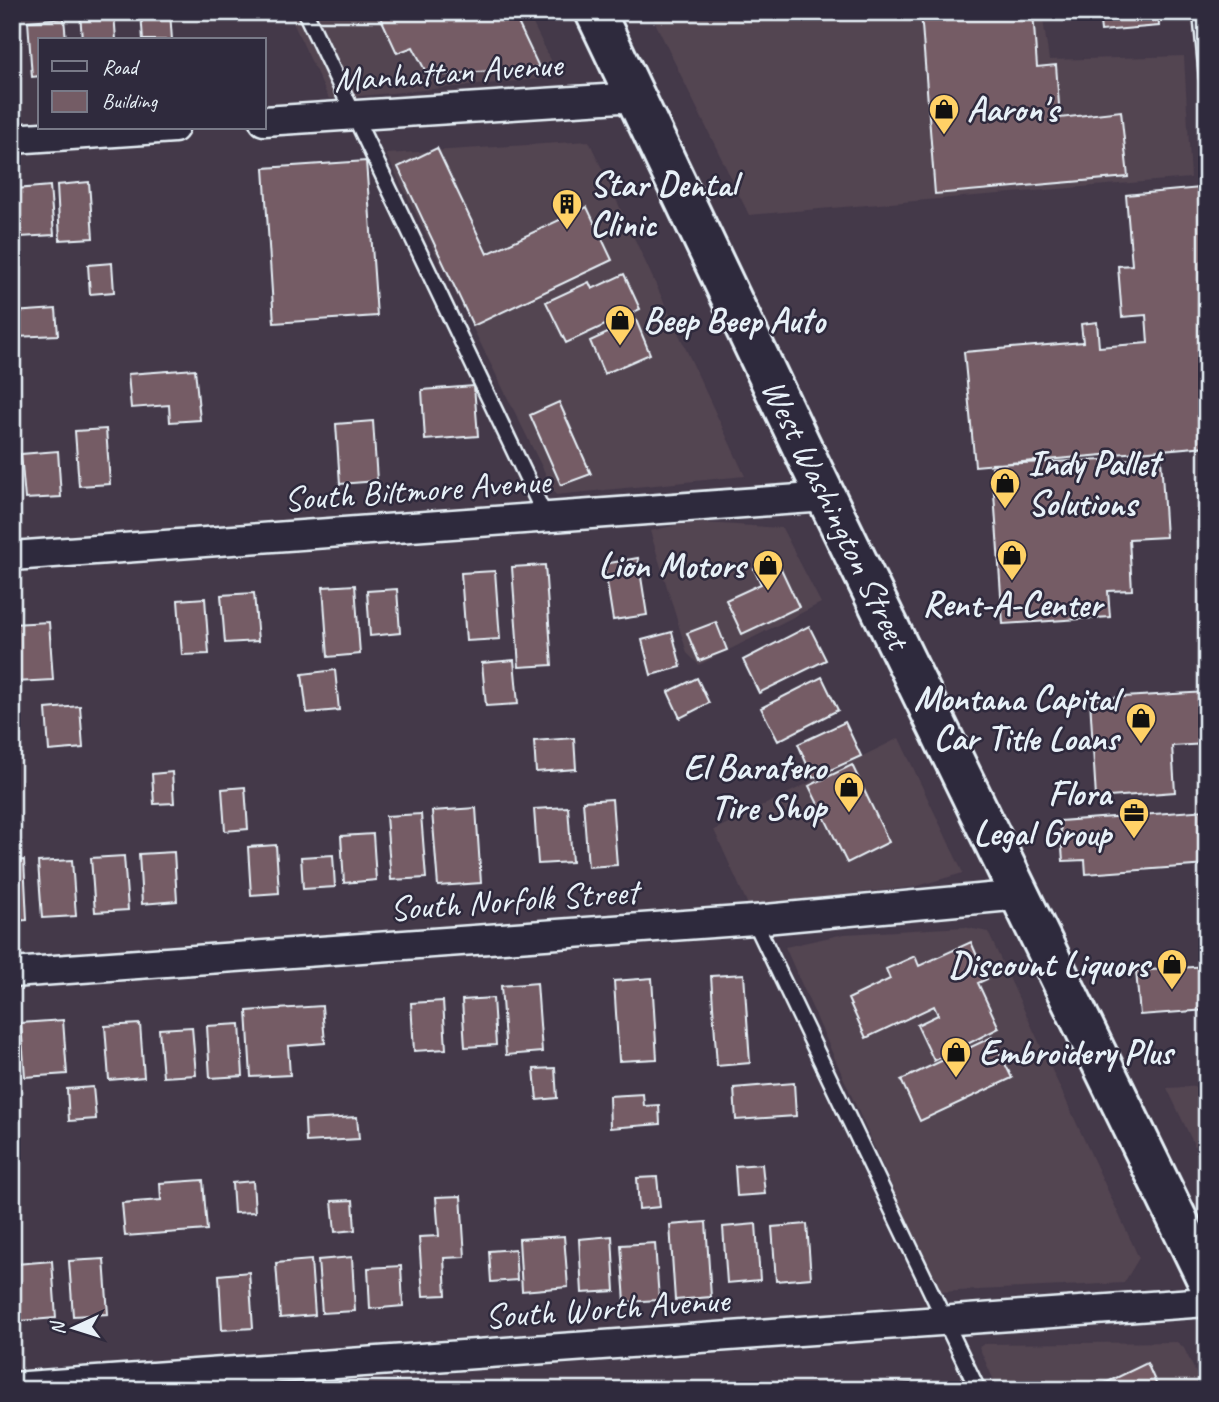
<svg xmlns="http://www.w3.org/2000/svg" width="1219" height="1402" viewBox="0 0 1219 1402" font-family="Caveat,sans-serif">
<rect width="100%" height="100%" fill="#443949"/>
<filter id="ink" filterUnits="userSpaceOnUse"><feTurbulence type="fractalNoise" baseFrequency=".0143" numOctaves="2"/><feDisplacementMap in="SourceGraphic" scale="14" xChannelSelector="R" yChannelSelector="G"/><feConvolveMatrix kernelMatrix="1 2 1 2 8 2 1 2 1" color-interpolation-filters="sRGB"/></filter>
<g filter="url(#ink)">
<!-- built -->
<path fill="#524451" d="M288,12H527L557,72L550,78L329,99Z
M650,12H1042L1049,60L1184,56L1191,178L749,215Z
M589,141L745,476L556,495L386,154Z
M690,522L782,528L821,603L699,665L687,653L650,531Z
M899,738L963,873L914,887L748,905L714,830Z
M964,927L988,932L1139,1258L1124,1283L939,1292L785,947L844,934Z
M1207,1086V1172L1167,1088Z
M1177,1342L1184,1348L1204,1390H998L979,1347L984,1344Z"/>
<!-- building -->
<path fill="#745c65" stroke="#e8f1f8" stroke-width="2" d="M80,12H114L116,40H82Z
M141,12H170L172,40H143Z
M378,12H513L539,67L428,76L413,47L397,53Z
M921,12H1033L1037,67L1056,65L1060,118L1121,111L1128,177L935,194Z
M1099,12H1158L1159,26L1101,31Z
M64,18L66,40H40V76L32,77L28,21Z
M437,148L487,254L587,207L612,260L473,326L398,167Z
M366,161L377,316L274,323L264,168Z
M89,182L93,238L60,240L57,185Z
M50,186L54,235L20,237L16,189Z
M1200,188L1207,272V446L975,466L964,352L1083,342L1081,324L1097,322L1099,347L1148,343L1146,315L1122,317L1118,266L1132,265L1126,195Z
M112,263L114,292L90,294L88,265Z
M624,274L640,309L566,343L546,302L589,282L592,289Z
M56,309L58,335L15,337L13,312Z
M636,320L650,354L604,374L590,341Z
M195,369L200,420L170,422L169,405L131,408L128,374Z
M474,386L478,436L425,440L422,390Z
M559,402L591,474L561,485L530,415Z
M373,421L377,481L340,484L336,424Z
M106,429L110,484L79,486L75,431Z
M58,451L61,497L25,499L21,454Z
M1161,458L1166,537L1129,539L1132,590L1108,591L1110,617L1003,624L992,464Z
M638,558L647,615L613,620L604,564Z
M776,558L799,607L742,634L726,600L761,584L754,569Z
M545,565L552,665L519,667L512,567Z
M495,571L500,639L466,641L461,573Z
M355,585L360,654L328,657L323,587Z
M397,589L400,633L370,636L367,591Z
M254,593L258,641L225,643L221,595Z
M205,598L209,654L182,655L178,600Z
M49,622L53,680L15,682L12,624Z
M716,622L727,650L699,661L687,633Z
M809,626L826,660L759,693L743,660Z
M672,632L681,667L651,675L642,640Z
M514,660L518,704L486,706L482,663Z
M335,670L339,710L307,713L302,674Z
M822,677L838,710L778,741L761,708Z
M697,678L709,703L680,718L668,692Z
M1207,692V744L1172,746L1175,792L1096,798L1090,699Z
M80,706L83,748L49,751L46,709Z
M845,722L861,756L813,778L798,744Z
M574,738L576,769L536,772L534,741Z
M852,765L889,842L847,863L809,786Z
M172,772L174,803L154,804L152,774Z
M245,787L248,829L225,831L222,789Z
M612,799L617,865L588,867L583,801Z
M568,807L572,862L538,864L534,809Z
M476,808L481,883L438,886L432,811Z
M1207,810V865L1086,874L1085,860L1063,861L1060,821Z
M421,814L426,878L391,880L386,816Z
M373,834L376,880L344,883L341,836Z
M276,845L279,893L251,895L248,847Z
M174,852L177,901L142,904L139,854Z
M333,855L335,887L303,889L301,857Z
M124,856L128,910L95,912L91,858Z
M24,860L27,920L12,921V861Z
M72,860L76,916L42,918L38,862Z
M971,942L987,979L978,983L999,1028L934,1061L917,1025L938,1015L934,1006L866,1038L848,999L890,979L886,969L915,956L919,966Z
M1207,966V1010L1140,1015L1136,971Z
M744,974L750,1063L717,1066L711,976Z
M652,978L657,1059L619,1061L614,981Z
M537,983L542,1052L506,1055L501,986Z
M493,998L496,1045L465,1047L462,1000Z
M443,1001L446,1049L414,1051L411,1003Z
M322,1006L325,1043L288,1046L290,1075L251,1077L247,1011Z
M63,1020L67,1074L25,1077L21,1023Z
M140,1024L144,1077L109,1080L105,1026Z
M240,1024L243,1076L210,1078L207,1026Z
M192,1027L196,1075L163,1077L159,1029Z
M992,1037L1012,1078L920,1121L901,1080Z
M555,1068L557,1098L537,1100L534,1069Z
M794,1083L796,1116L736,1120L734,1088Z
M93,1087L96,1119L69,1121L67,1089Z
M643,1094L644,1106L659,1105L660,1124L610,1128L609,1096Z
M357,1117L359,1139L306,1142L305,1120Z
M762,1164L765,1194L737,1196L735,1166Z
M657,1177L660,1207L639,1209L637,1178Z
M203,1180L207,1230L125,1236L122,1203L161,1200L160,1183Z
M253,1181L255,1212L234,1213L232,1183Z
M461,1196L465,1257L444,1258L446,1295L423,1296L419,1237L439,1236L436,1197Z
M353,1200L355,1230L335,1232L332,1201Z
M706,1222L711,1297L675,1300L670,1225Z
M756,1224L760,1280L727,1283L723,1227Z
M807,1224L811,1278L776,1281L772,1227Z
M564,1236L568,1287L522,1291L519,1239Z
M612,1236L615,1291L582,1293L579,1239Z
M655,1243L659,1300L625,1302L621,1245Z
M515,1249L517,1280L491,1282L489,1251Z
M352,1257L355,1311L322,1313L318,1260Z
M104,1259L108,1314L73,1316L69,1261Z
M311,1260L315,1315L280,1318L276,1263Z
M52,1261L56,1318L20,1321L16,1264Z
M401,1266L403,1306L370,1309L368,1268Z
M249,1272L253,1328L222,1330L219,1275Z
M1147,1363L1159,1390H1091Z
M933,1382V1390H903L902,1384Z
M895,1384V1390H863L862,1386Z
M851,1385L852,1390H817V1387Z"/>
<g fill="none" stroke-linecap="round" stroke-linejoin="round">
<!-- lane casing -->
<g stroke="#e8f1f8" stroke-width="19">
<path id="lane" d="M305,12L546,518
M1201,12L1207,78
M754,920L978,1390"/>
</g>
<!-- street casing -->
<g stroke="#e8f1f8" stroke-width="33">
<path id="street" d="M264,121L636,97
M12,139L174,128
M12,556L826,497
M12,973L754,920L1021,895
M12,1387L1207,1302"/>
</g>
<!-- primary casing -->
<g stroke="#e8f1f8" stroke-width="44">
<path id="primary" d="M595,12L809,462L1207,1280"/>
</g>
<!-- lane -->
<use href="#lane" stroke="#2f2a3d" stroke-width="14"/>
<!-- street -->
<use href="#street" stroke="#2f2a3d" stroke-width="28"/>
<!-- primary -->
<use href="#primary" stroke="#2f2a3d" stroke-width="38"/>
</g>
</g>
<!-- icons -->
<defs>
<g id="shop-pin" transform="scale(1.575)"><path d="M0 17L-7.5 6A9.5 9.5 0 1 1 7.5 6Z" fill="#ffd166" stroke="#2f2a3d"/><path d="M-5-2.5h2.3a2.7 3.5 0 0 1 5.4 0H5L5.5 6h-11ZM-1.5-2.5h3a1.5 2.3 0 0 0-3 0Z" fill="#111"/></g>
<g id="building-pin" transform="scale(1.575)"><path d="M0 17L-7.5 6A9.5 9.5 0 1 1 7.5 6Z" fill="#ffd166" stroke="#2f2a3d"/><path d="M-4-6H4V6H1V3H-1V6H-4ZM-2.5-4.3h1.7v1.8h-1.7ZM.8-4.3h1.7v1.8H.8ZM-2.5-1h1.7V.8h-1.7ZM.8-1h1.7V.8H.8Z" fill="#111"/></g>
<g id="office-pin" transform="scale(1.575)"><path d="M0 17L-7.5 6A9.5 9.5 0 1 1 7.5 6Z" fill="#ffd166" stroke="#2f2a3d"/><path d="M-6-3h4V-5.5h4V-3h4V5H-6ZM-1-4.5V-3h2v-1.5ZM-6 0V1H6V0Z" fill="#111"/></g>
</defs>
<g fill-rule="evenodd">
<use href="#shop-pin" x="944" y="109"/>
<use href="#building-pin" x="567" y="204"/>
<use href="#shop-pin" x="620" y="320"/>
<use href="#shop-pin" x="1005" y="483"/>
<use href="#shop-pin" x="1012" y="555"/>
<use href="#shop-pin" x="768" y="565"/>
<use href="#shop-pin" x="1141" y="718"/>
<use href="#shop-pin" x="849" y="787"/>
<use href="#office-pin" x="1134" y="813"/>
<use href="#shop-pin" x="1172" y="964"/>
<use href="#shop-pin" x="956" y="1052"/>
</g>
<g text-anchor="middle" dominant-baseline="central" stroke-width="5" stroke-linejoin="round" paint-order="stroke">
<!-- street labels -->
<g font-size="35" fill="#e8f1f8" stroke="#2f2a3d">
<text transform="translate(448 72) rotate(-4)">Manhattan Avenue</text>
<text transform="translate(417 490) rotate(-4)">South Biltmore Avenue</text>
<text transform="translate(836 514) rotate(64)">West Washington Street</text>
<text transform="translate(514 900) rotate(-4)">South Norfolk Street</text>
<text transform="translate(607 1308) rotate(-4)">South Worth Avenue</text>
</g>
<!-- poi labels -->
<g font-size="35" font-weight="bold" fill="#e8f1f8" stroke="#2f2a3d" text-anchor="start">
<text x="967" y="109">Aaron's</text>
<text x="590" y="184">Star Dental<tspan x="590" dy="40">Clinic</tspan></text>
<text x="643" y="320">Beep Beep Auto</text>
<text x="1028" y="463">Indy Pallet<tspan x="1028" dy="40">Solutions</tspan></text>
<text x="745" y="565" text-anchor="end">Lion Motors</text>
<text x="1012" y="604" text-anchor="middle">Rent-A-Center</text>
<text x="1118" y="698" text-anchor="end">Montana Capital<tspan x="1118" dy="40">Car Title Loans</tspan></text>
<text x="826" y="767" text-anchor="end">El Baratero<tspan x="826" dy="40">Tire Shop</tspan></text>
<text x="1111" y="793" text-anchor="end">Flora<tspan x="1111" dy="40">Legal Group</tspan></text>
<text x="1149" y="964" text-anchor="end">Discount Liquors</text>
<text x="979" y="1052">Embroidery Plus</text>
</g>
</g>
<!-- margin -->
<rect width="1219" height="1402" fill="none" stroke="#2f2a3d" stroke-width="42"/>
<rect x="21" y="21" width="1177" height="1360" fill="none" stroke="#e8f1f8" stroke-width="2.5" filter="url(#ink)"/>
<!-- legend -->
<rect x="38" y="38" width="228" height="91" fill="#2f2a3d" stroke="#797a88" stroke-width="2"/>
<rect x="52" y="61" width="35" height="10" fill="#2f2a3d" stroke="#797a88" stroke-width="2"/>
<text x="102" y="74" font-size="21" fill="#e8f1f8">Road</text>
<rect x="52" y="91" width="35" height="21" fill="#745c65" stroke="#797a88" stroke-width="2"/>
<text x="102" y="108" font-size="21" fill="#e8f1f8">Building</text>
<!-- north arrow -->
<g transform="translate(74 1328) rotate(266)" stroke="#2f2a3d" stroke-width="5" paint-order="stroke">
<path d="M0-5L12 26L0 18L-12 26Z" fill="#e8f1f8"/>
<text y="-10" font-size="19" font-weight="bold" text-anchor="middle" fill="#e8f1f8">N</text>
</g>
</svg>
